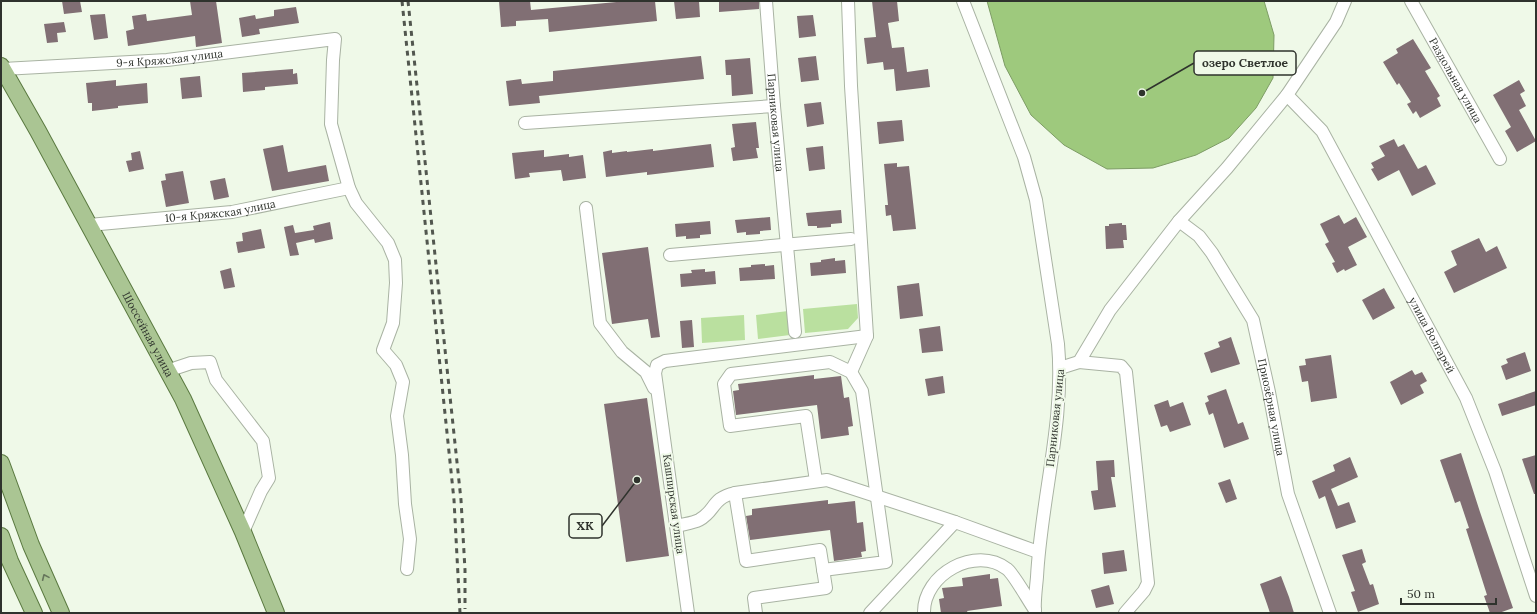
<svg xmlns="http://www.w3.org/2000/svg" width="1537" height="614" viewBox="0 0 1537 614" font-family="Lora,serif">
<rect width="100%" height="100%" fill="#eff9e8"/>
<!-- green -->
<path fill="#bae09f" d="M857,304L858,318L848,329L805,333L803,309Z
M788,311L790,335L758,339L756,315Z
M744,315L745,340L702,343L701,318Z"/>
<!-- water -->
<path fill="#9ec97d" stroke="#7d9c65" d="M987,1H1264L1274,35L1273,78L1256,108L1229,138L1196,155L1153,168L1107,169L1064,145L1031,115L1005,66Z"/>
<!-- building -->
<path fill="#816f74" d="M62,1H80L82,12L64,14Z
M190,1H216L222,43L196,47L195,36L128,46L126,31L134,29L132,16L146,14L147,21L192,15Z
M499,1H530L531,10L627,1H655L657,21L549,32L548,19L516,21V26L501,27Z
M674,1H699L700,17L676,19Z
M719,1H759V9L719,12Z
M872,1H897L899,21L888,23L892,48L904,47L907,72L928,69L930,87L896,91L894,69L884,70L883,62L867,64L864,38L876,37Z
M296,7L299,23L259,29L260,34L242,37L239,18L255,15L256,19L274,16V10Z
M105,14L108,38L94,40L90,15Z
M813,15L816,36L799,38L797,16Z
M64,22L66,32L57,33L58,42L47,43L44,24Z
M1413,39L1431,68L1425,71L1440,96L1437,98L1441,106L1420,118L1416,111L1413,114L1407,104L1411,102L1399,83L1397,85L1383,62L1398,53L1396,49Z
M701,56L704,79L539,96L540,103L509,106L506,81L521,79L522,84L553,81V71Z
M816,56L819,80L801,82L798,58Z
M750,58L753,94L732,96L731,75H726L725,60Z
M293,69V74L297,73L298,84L265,87V90L243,92L242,73Z
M200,76L202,97L182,99L180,78Z
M116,80V86L147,83L148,103L118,106V108L92,111V103H88L86,83Z
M1519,80L1525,91L1520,94L1526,106L1519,110L1536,141L1517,152L1505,131L1511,127L1493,95Z
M821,102L824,124L807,127L804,104Z
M902,120L904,141L879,144L877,122Z
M756,122L759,148H756L758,158L733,161L731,148L735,147L732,124Z
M1394,139L1398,147L1404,144L1418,169L1426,165L1436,184L1412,196L1399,170L1378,181L1371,169L1374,168L1371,163L1385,156L1379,146Z
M711,144L714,167L647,175V172L606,177L603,152L612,150V153L627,151V152L653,149V151Z
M283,145L288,172L326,165L329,181L272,191L263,149Z
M823,146L825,169L809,171L806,148Z
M544,150V157L569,154V157L583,155L586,178L563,181L561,170L529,173L530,177L515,179L512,153Z
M140,151L144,169L129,172L126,161L132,160L131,153Z
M897,163V167L909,166L916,229L893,231L891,215L886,216L885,205H888L884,164Z
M183,171L189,203L166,207L161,181L166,180L165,174Z
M225,178L229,197L214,200L210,181Z
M841,210L842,223L831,224V227L817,228V226H808L806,213Z
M1339,215L1344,224L1356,217L1367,237L1348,247L1357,265L1345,271L1344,269L1337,273L1332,263L1335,262L1325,244L1329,242L1320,224Z
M770,217L771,230L760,231V234L746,235V232L737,233L735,220Z
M710,221L711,234L700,235V238L686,239V236L676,237L675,224Z
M330,222L333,239L315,243L314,239L296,243L299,255L290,256L284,227L293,225L295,233L314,230L313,226Z
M1122,223V225H1126L1127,240H1123L1124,248L1106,249L1105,226H1109V224Z
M261,229L265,248L238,253L236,242L243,241L242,233Z
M1479,238L1486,252L1497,246L1507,268L1454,293L1444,272L1457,265L1451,251Z
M648,247L660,337L651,338L648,319L612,324L602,253Z
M835,258V261L845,260L846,273L811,276L810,263L821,262V260Z
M765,264V266L774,265L775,279L740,281L739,268L751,267V265Z
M231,268L235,287L224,289L220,271Z
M705,269V272L715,271L716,284L681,287L680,274L692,273L691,270Z
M919,283L923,316L900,319L897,286Z
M1384,288L1395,308L1373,320L1362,300Z
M692,320L694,347L682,348L680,321Z
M940,326L943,351L922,353L919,329Z
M1231,337L1240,364L1211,373L1204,353L1220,347L1218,342Z
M1525,352L1531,371L1506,380L1501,366L1508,363L1506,359Z
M1331,355L1337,398L1311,402L1308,381L1302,382L1299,366L1306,365L1305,359Z
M1412,370L1415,375L1422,372L1427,381L1420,385L1424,393L1401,405L1390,382Z
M814,375V379L841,376L844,398L849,397L853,426L848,427L849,435L821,439L817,405L736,415L733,391L739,390L738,384Z
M943,376L945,393L928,396L925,379Z
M1226,389L1238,424L1243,422L1249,439L1224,448L1213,413L1209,415L1205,403L1209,401L1207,396Z
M1536,391V405L1502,416L1498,404Z
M647,398L669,556L626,562L604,404Z
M1168,400L1170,407L1183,402L1191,425L1170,432L1167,425L1161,427L1154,405Z
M1461,453L1480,512L1513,608L1499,613H1490L1484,596L1487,595L1466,529L1469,528L1460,501L1455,503L1440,460Z
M1536,455V494H1534L1522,459Z
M1350,457L1358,477L1331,489L1338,506L1349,502L1356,522L1336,529L1325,496L1319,499L1312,481L1335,471L1333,465Z
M1114,460L1115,477H1111L1116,507L1094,510L1091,491L1098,490L1096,461Z
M1230,479L1237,499L1226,503L1218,483Z
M828,500V504L855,501L857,523L863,522L866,551L861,552L862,557L834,561L830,530L750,540L746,516L752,515V509Z
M1362,549L1366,562L1362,564L1370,585L1373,584L1379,604L1358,612L1351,592L1355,591L1342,555Z
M1124,550L1127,571L1104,574L1102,553Z
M990,574V579L998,578L1002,606L967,611L968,613H941L939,599L944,598L942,588L963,586L962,578Z
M1281,576L1289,597L1294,613H1270L1267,604L1260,584Z
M1109,585L1114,604L1096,608L1091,590Z"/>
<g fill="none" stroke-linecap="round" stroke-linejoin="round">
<!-- minor casing -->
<g stroke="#a9b3a3" stroke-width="14">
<g id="minor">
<path id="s1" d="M766,1L774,106L795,332"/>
<path d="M848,1L851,86L867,336L851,372"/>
<path d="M963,1L1024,157L1036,200L1058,344C1065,421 1041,499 1037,577C1036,589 1034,601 1035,613"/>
<path id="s2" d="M1411,1L1500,159"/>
<path id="s3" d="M3,69L167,60L335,39L333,60L331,124L349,188L356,203L388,243L395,260L396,283L393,323L383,350L396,365L403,382L397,416L402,455L405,504L410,539L407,569"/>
<path id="s4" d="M1287,95L1322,131L1466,398L1495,471L1536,596"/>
<path d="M525,123L774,106"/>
<path d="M586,208L600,323L622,352L646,372L654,388"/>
<path id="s5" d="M1179,221L1199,236L1212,253L1253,320L1269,392L1288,494L1330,613"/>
<path id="s6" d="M89,225L232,212L349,188"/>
<path d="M670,255L851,239"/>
<path d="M1079,362L1121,366L1126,372L1148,583L1144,591L1125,613"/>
<path d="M1060,368L1079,362L1110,310L1179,221L1227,168L1287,95L1336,22L1345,1"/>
<path d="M167,371L191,363L210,362L216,380L263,441L269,478L261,491L243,532"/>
<path d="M816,481L806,416L730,426L724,384L731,374L830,362L851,372L862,391L886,562L823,570"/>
<path d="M677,526C684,524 693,523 699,520C716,511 711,498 735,493"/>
<path d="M688,613L655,373L657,365L665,361L867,336"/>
<path d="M756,613L754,598L826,588L820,550L746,561L735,493L827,480L955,522"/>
<path d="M870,613L955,522L1038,552"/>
<path d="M924,613C923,574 976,545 1007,569C1014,574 1029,602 1035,610"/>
</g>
</g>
<!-- major casing -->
<g stroke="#5a7940" stroke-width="18">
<g id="major">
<path id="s7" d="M1,66L38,131L183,399L243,532L276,613"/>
<path d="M1,463L31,545L61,613"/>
<path d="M1,536L10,561L34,613"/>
</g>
</g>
<!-- minor -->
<use href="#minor" stroke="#fff" stroke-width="12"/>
<!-- major -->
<use href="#major" stroke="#aac593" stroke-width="16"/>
<!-- rail -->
<path stroke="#52574f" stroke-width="3" stroke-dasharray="5 5" stroke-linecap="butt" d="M402,1L454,500L460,613
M408,1L461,500L465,570V609"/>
</g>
<!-- one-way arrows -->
<defs><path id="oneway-chevron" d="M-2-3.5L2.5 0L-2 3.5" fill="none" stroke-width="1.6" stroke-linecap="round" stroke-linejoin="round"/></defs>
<use stroke="#66755b" href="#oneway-chevron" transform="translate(45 577) rotate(-114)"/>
<g text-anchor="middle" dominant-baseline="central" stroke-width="4" stroke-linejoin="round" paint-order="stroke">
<!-- street labels -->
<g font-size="11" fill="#2f332d" stroke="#eff9e8">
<text stroke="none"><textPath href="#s3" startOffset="167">9-я Кряжская улица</textPath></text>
<text stroke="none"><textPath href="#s2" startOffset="91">Раздольная улица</textPath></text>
<text stroke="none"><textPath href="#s1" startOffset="122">Парниковая улица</textPath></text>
<text stroke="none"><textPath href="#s6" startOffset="132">10-я Кряжская улица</textPath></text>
<text stroke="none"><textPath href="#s7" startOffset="306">Шоссейная улица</textPath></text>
<text stroke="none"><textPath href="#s4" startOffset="282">улица Волгарей</textPath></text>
<text stroke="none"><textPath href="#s5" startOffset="214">Приозёрная улица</textPath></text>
<text transform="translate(1055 418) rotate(-84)">Парниковая улица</text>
<text transform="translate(674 504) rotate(82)">Кашпирская улица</text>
</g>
</g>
<!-- callouts -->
<path fill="none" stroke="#2f332d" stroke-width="1.5" d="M1142 93L1194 63M637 480L602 526"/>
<g fill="#2f332d" stroke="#eff9e8" stroke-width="1.5">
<circle cx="1142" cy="93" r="4"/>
<circle cx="637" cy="480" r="4"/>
</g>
<g fill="#eff9e8" stroke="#2f332d" stroke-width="1.5">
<rect x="1194" y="51" width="102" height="24" rx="4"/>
<rect x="569" y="514" width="33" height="24" rx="4"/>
</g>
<g font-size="12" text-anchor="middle" font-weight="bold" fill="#2f332d">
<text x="1245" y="67">озеро Светлое</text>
<text x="585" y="530">ХК</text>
</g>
<!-- border -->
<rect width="1537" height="614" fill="none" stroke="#2f332d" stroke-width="4"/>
<!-- scale -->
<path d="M1401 598v6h95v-6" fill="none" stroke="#2f332d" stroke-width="2"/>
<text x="1407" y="598" font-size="12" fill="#2f332d" stroke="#eff9e8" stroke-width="3" paint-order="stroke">50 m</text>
</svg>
